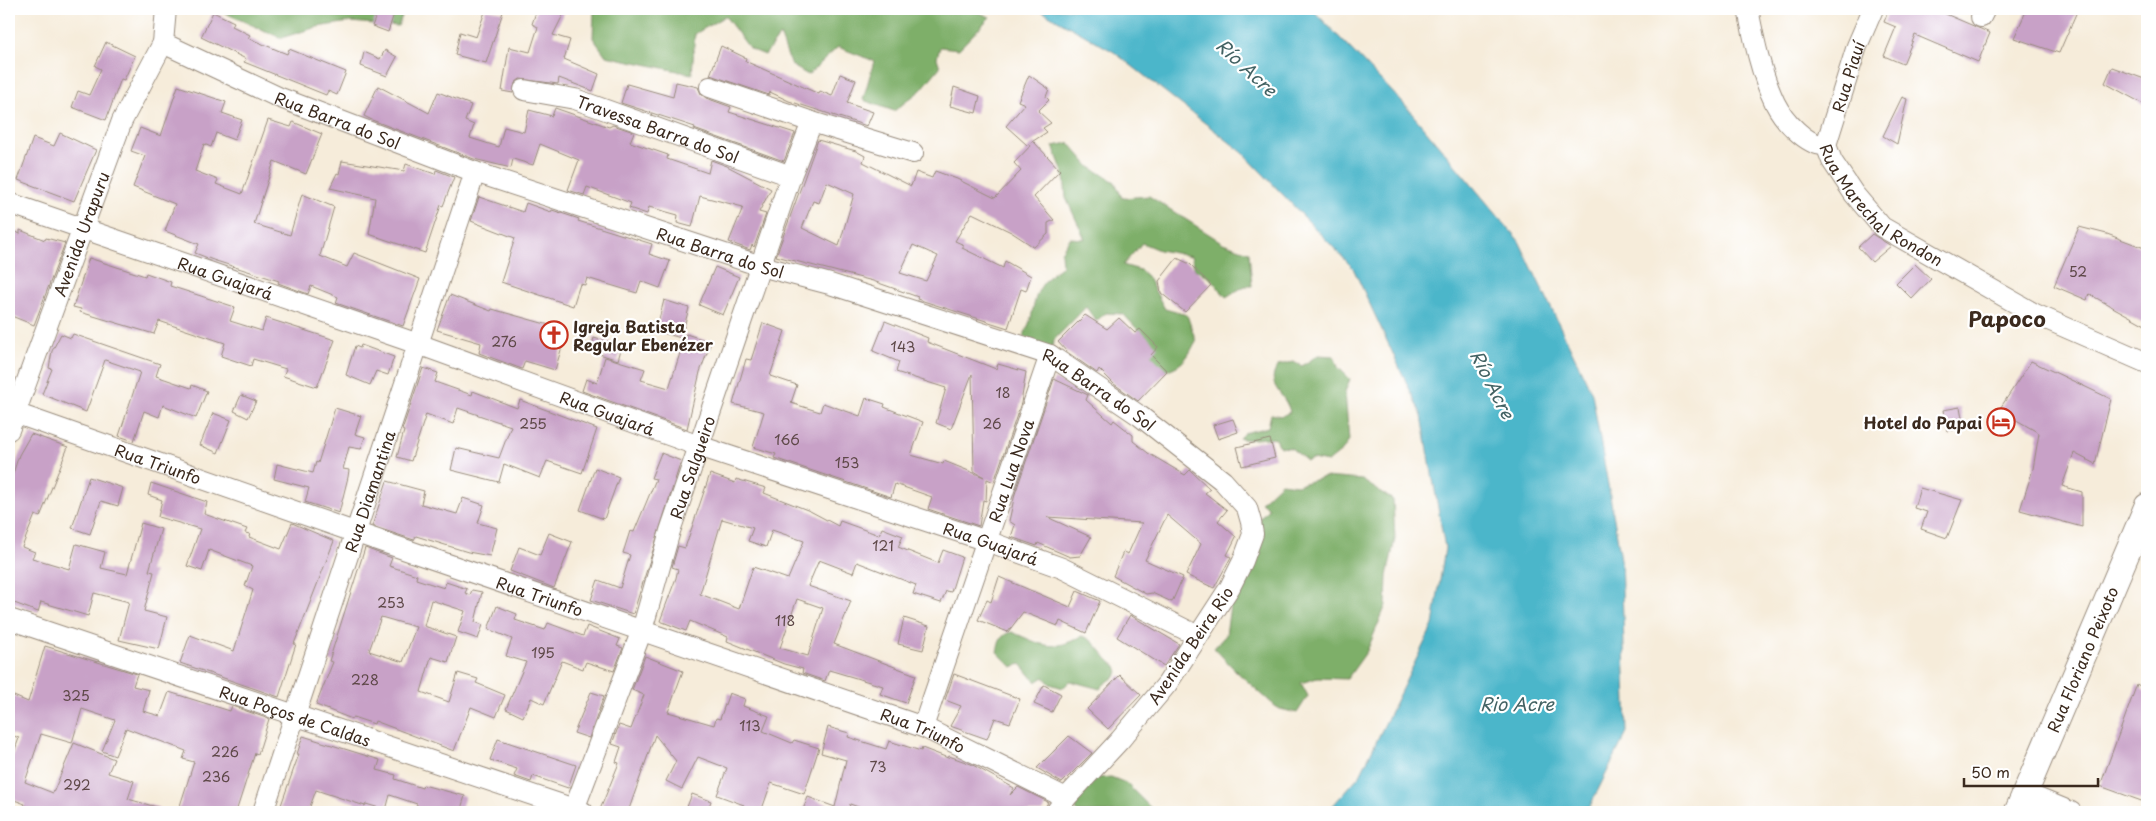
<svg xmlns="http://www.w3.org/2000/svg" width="2156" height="821" viewBox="0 0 2156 821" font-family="'Playpen Sans',sans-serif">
<rect width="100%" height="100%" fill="#fff"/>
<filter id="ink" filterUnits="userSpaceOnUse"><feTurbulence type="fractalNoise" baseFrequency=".02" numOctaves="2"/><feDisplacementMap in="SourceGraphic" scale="10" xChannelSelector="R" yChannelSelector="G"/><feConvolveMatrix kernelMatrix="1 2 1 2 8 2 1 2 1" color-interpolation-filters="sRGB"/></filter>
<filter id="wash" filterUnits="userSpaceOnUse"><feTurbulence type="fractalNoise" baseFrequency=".0096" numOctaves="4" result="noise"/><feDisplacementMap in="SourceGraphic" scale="20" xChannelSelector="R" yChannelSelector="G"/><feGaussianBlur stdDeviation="1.12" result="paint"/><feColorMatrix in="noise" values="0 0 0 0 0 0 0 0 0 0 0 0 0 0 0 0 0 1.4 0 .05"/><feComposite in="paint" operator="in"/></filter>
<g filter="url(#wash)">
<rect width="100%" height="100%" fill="#f6ecda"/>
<!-- forest -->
<path fill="#7eaf69" stroke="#5c6c44" d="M216,9H405L398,26L350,22L317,27L281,38Z
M594,9H970L990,17L959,49L940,47L937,58L940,67L921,90L894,111L863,100L874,61L838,47L808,75L791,65L780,35L765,55L750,49L725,16L695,34L692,74L606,56L593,38Z
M1069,143L1090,167L1115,182L1122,198L1149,196L1223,243L1249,252L1252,286H1245L1226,297L1211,279L1195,269L1191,256L1159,250L1142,243L1123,265L1140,270L1147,276L1165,309L1187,315L1196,341C1186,360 1183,366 1161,372L1145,360L1144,336L1123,314L1106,313L1096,321L1086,307L1055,339L1051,348L1023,337C1041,304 1025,293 1062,266L1061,252L1070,238L1085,239L1066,198L1064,175L1053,146Z
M1318,355L1334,356L1338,367L1350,379L1345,392L1349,440L1343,450L1328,462L1312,459L1307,461L1291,448L1280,447L1276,439C1263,436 1252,442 1239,438L1244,433L1268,427L1271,414L1282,416L1290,412C1285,392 1263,385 1279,365L1293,362L1302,366Z
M1325,477L1362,480L1393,500L1395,539L1387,576L1386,605L1367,651L1347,679L1317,678L1301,683L1308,696L1297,713L1280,709L1275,706L1237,672L1214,648L1226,635L1232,591L1243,584L1239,572L1260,518L1269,508L1261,502L1281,483L1297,485Z
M1012,632C1043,645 1051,653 1082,636C1097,640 1103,658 1116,666L1118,672C1114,680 1105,681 1100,689L1070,681L1063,688L1050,684L1044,677L1036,682L1021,664L1012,667L997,652C999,641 1001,634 1012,632Z
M1111,777L1126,783L1155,812H1078L1076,810L1078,794L1086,779Z"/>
<!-- water -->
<path fill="#4cb6ca" stroke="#447074" d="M1038,9H1312L1403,103L1519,241L1592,393L1621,559L1627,732L1587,812H1327L1360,775L1433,625L1445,548L1422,416L1353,268L1242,152L1114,52Z"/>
<g id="blocks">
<!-- building -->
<path fill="#c8a1c7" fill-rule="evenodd" d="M379,9L394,14L388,32L372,26Z
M486,9L503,12L486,63L455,55L460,32L476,37Z
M537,9H566L553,35L570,40L564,59L599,74L593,91L559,78L558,84L520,79L515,83L513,93L502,91L509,47L530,52L538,27L532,24Z
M1889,9H1934L1990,33L1978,62L1915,35L1903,64L1884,56L1896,27L1884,22Z
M2027,9H2078L2059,53L2014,38Z
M213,12L234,22L232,26L250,35L248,38L287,54L289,49L346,72L337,95L328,91L326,95L244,62L246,59L201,37Z
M106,42L135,56L124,80L121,79L106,120L72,107L78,91L89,95L101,69L95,66Z
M721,46L746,58L745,61L819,94L820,91L832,96L840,74L856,80L847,103L873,112L867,126L789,101L770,92L769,95L710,75Z
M385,50L397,57L387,76L361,66L364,52L380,59Z
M2112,67L2147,80V106L2105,83Z
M1029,75L1049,89L1046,97L1049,100L1038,111L1051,123L1043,128L1047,132L1027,145L1006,126L1025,104L1018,101Z
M676,82L698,87L701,94L706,98L731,107L729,112L795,133L784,161L694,129L695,127L621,103L627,84L673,97Z
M178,86L226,102L222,113L242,120L234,140L216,133L211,147L204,144L195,171L218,180L216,184L242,194L268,120L291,127L293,122L322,134L306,174L274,161L254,224L290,235L302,194L334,207L320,256L347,267L354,253L420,279L403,326L336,303L338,297L311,286L308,294L278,283L279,281L213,260L195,253L199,244L165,231L175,204L133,187L145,156L131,151L140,128L161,136Z
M378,86L429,113L438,92L471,105L465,121L474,125L470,138L499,147L504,127L524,132L529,110L552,116L555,108L609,127L613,125L634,132L630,142L668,155L667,159L708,173L711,160L727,166L771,189L759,212L766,214L754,247L752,245L750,250L729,242L743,207L700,196L692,227L677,223L678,215L649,207L647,214L629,208L631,203L587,187L584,195L568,190L579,160L540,144L533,165L513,159L511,168L474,159L372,120L364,116Z
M954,87L980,96L976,113L950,106Z
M1902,97L1907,99L1897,144L1883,136Z
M60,133L96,150L74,201L18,180L33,138L54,146Z
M818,140L856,151L865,156L863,162L911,186L916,172L932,178L935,171L957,179L995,198L1021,171L1014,163L1034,142L1060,170L1034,197L1054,220L1048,223V234L1034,247L1011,232L972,213L955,241L964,245L962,248L1003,268L1005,261L1031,276L1026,291L1021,289L1008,328L917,299L918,297L873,281L776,256ZM827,182L854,194L839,246L802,228L813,201L819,203ZM913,245L938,256L926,281L900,273Z
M342,161L404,171L406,164L435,174L436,170L454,177L443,206L441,205L425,253L369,234L375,198L330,188L337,173L339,174Z
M479,197L523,212L526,203L551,212L552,210L579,219L578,221L652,244L649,254L670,261L660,288L641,281L637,293L587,278L585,285L580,284L573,306L501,282L515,238L471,221Z
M2079,227L2107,234L2147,249V326L2089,294L2087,300L2054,286Z
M9,228L20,234V230L45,240L46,238L65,243L34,325L9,315Z
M1872,234L1891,246L1872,262L1858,247Z
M89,258L145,276L146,273L171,282L170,286L235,307L230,321L262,331L266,318L335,340L317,387L283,376L286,369L253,359L251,366L221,356L225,343L159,321L154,334L80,312L81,309L73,307Z
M1177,258L1190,264L1211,285L1185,312L1161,293L1159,281Z
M1915,264L1931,279L1912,299L1896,283Z
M715,267L739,277L723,315L699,305Z
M450,295L491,311L492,309L567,330L555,370L525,361L522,369L479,353L481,343L437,330Z
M664,300L689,308L681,338L656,331Z
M1085,315L1107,329L1119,318L1135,333L1140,329L1158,347L1151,355L1167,371L1138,401L1114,384L1099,369L1097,373L1067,352L1058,342Z
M885,321L928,338L927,342L996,369L998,364L1026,372L1021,403L994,482L987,479L986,501L983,500L979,526L928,509L932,497L895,484L891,497L774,458L776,454L753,447L764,412L733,404L746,359L751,360L763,323L785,331L770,376L797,385L791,403L820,412L823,403L860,416L866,398L885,404L884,407L923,422L911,455L943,464L944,461L984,477L974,471L972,374L951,429L936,423L946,388L896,372L899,362L873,351Z
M61,334L71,338L73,334L160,364L156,376L191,388L192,385L207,391L196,418L163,405L159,417L144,411L134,441L119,436L140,372L105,360L86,412L42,394L52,369L49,368L52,351Z
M686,334L711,342L700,372L687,429L582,391L586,379L597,383L605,357L645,369L641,380L669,388Z
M594,338L622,346L618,360L590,351Z
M361,345L394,357L388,375L376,371L370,385L346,375L355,346L360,348Z
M2031,361L2111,399L2095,464L2074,453L2062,486L2082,492V527L2020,510L2033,469L2039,433L1999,410Z
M423,368L438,373L435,382L472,395L473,391L517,408L520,400L597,429L582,473L547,461L540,478L504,464L499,482L451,470L456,448L499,458L511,426L458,408L453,424L426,414L411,461L397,457L404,431L402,430Z
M1054,379L1088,395L1086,400L1112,423L1114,420L1133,435V441L1148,453L1185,475L1190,470L1210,489L1205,493L1227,510L1218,521L1236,537L1227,555L1231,557L1214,588L1186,575L1201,544L1167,515L1145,560L1183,577L1172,602L1152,593L1146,594L1113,576L1123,552L1128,554L1142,523L1047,517L1091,537L1080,556L1070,557L1038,543L1037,546L1011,537L1015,525L1009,521L1015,494Z
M241,395L256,401L248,418L234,411Z
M1960,407L1964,428L1947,431L1943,410Z
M335,408L361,416L355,434L365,437L361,449L349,447L343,469L349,470L348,477L339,513L305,502L309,488L274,479L277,464L313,473L316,462L318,463Z
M213,413L231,420L218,453L200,445Z
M1233,419L1238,432L1218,439L1213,425Z
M31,434L68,447L40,517L35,515L22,547L35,552L32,558L69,569L76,544L105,552L101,568L127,574L141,523L161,529L149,571L154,572L144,611L167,617L159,649L119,640L129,602L94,593L88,616L41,602L38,612L9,601V486L19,455Z
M1270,439L1275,458L1242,466L1237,447Z
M661,453L681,461L633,614L591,600L598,580L620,588L630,555L623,553L630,531L634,532L656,479L651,478Z
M595,468L619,477L604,519L580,510Z
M710,474L735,483L736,479L766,488L764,493L810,511L838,526L840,521L879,535L882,528L903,536L898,547L938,563L943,550L962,557L951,592L946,591L941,603L913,594L916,585L857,562L853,573L819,560L808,586L851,601L834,644L916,675L906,703L880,694L883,686L829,670L825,681L802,673L803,669L784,664L727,641L728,637L690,621L686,631L660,621L676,578L678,569L672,567L678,546L685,548ZM722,519L753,528L748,541L766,547L772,530L804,541L788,579L753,567L739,609L700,594ZM797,599L823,608L808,656L780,648Z
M89,477L123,488L118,506L101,501L90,534L72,528Z
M387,481L424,491L421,504L457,514L463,498L484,505L478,523L497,528L490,556L468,552L416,536L414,540L372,526Z
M151,483L207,502L204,514L247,529L245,533L250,534L249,537L281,549L292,523L334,541L294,644H296L279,697L180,663L190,635L234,651L253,590L245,586L252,566L209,550L202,571L187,566L200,529L158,517L162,500L148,495Z
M1920,488L1962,500L1947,538L1921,529L1927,512L1914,508Z
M549,533L572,542L554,588L510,571L519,547L540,555Z
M365,548L392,558L389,566L417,575L416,579L444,588L446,582L467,589L465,593L470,595L472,590L482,592L475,622L483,625L478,639L458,632L465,611L431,600L424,626L456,637L448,662L431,657L421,692L449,702L458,673L478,679L476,683L505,695L496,717L471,707L454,751L375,721L374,724L353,717L352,719L316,705L333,662L329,661ZM381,617L416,627L403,662L369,651Z
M999,577L1070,607L1077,591L1100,601L1086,633L1060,621L1058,626L1023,612L1008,632L978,620L987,600L991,602Z
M497,606L517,614L515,620L545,630L548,623L583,636L587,626L620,639L617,646L623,648L614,671L586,662L583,669L562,661L544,704L531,698L523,717L506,709L526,662L506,656L512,639L488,629Z
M1130,615L1179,644L1164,666L1117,637Z
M904,618L929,626L923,650L898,644Z
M45,646L137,674L133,686L149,690L143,711L160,716L169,692L230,711L232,706L269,719L258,754L255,753L236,812H178L194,762L183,759L186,751L126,728L115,756L102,751L115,720L82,709L72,743L41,734L25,782L53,793L74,743L114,759L108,773L134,781L128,799L160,808V812H21L25,804L9,798V767L19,738L9,734V694L28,702Z
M645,656L683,671L668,712L714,725L716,718L720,719L729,693L745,699L743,706L769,716L763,731L792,743L794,740L819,748L804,794L771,783L761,812L743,808L744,805L717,795L727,768L698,757L682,789L666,781L676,761L655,735L628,812H599L619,763L616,762L621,747L612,744L619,725L631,729L644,695L632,690Z
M954,674L1020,699L1010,723L995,718L987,739L950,726L961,706L945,700Z
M1120,675L1141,695L1108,729L1087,709Z
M2137,684L2147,692V803L2100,786Z
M1044,685L1061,694L1052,712L1034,704Z
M591,692L604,696L589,738L574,733Z
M828,727L849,733L848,737L886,749L889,741L921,751L922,748L948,758L949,756L971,764L1014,788L1010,795L1018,787L1048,802L1043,812H872L850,804L848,812H802L808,797L835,807L846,760L821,753Z
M303,736L380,760L377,770L396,775L395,779L422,788L423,785L465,796L460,812H415L417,804L390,795L386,810L366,804L365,806L316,790L308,812H293L280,808L299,754H297Z
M1069,736L1092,753L1062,783L1037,768Z
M498,739L576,765L568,788L533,776L531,782L514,776L517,769L490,760Z
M692,794L711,801L707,812H685Z"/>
</g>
</g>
<g filter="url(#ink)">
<use href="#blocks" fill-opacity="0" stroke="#988b7c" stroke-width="1"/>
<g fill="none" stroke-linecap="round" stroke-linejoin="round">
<!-- minor casing -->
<g stroke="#988b7c" stroke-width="22">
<g id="minor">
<path d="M1748,9C1754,40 1761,74 1775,103C1783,119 1807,147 1826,145"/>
<path d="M1981,17L1985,9"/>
<path id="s1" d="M163,43L278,97L475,172L761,266L830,284L1050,355L1140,416L1223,481L1247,508L1251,522L1253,534L1243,561L1230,587L1167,684L1120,740L1066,798L1056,812"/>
<path d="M710,87L812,122L913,153"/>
<path id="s2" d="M524,90L575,99L791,176"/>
<path id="s3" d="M1826,145L1832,161L1854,194L1882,227L2035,314L2147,363"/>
<path id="s4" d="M1826,145L1857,46L1873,9"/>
<path id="s5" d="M9,203L418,344L699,446L987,541L1062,568L1198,636"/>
<path id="s6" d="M9,411L357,533L923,727L1066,798"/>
<path id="s7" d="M9,430L122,121L163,43L166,9"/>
<path id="s8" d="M9,619L583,812"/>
<path id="s9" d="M923,727L1050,355"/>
<path d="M2025,793L2071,812"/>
<path id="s10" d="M263,812L475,172"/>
<path id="s11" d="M573,812L642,630L670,531L791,176L812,122"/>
</g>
</g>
<!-- major casing -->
<g stroke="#988b7c" stroke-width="27">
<g id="major">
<path id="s12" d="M2017,812L2147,506"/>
</g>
</g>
<!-- minor -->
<use href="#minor" stroke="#fff" stroke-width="20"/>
<!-- major -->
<use href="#major" stroke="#fff" stroke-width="25"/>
</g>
</g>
<!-- icons -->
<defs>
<g id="church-ring" transform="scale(1.4375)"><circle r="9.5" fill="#fff" stroke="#c8321e" stroke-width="1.5"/><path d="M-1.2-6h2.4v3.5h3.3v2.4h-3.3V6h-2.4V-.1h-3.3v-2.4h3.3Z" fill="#c8321e"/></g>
<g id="hotel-ring" transform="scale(1.4375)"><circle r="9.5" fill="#fff" stroke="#c8321e" stroke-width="1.5"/><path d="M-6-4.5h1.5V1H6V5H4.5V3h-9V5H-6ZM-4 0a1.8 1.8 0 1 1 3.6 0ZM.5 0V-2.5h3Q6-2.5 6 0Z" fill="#c8321e"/></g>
</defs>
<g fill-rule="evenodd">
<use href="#church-ring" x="554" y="335"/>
<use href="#hotel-ring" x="2001" y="422"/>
</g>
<g text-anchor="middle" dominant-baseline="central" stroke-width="4.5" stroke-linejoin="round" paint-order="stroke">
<!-- number labels -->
<g font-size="14" fill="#5e4848">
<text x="2078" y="271">52</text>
<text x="504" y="341">276</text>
<text x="903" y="346">143</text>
<text x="1003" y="392">18</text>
<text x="533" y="423">255</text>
<text x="992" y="423">26</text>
<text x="787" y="439">166</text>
<text x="847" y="462">153</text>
<text x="883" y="545">121</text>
<text x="391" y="602">253</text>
<text x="785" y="620">118</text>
<text x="543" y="652">195</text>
<text x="365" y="679">228</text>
<text x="76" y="695">325</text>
<text x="750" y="725">113</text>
<text x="225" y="751">226</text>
<text x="878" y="766">73</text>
<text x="216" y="776">236</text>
<text x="77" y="784">292</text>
</g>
<!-- street labels -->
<g font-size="16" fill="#3b2a1e" stroke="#fff">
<text stroke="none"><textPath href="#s4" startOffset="72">Rua Piauí</textPath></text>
<text stroke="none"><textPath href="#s1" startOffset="191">Rua Barra do Sol</textPath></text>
<text stroke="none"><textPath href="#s2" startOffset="140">Travessa Barra do Sol</textPath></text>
<text stroke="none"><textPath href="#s3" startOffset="84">Rua Marechal Rondon</textPath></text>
<text stroke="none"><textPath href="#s7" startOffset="209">Avenida Urapuru</textPath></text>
<text stroke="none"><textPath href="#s1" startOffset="596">Rua Barra do Sol</textPath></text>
<text stroke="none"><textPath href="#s5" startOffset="229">Rua Guajará</textPath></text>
<text stroke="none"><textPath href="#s1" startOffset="1001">Rua Barra do Sol</textPath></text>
<text stroke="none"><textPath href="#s5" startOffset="634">Rua Guajará</textPath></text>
<text stroke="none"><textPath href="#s6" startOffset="158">Rua Triunfo</textPath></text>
<text stroke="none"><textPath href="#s11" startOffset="365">Rua Salgueiro</textPath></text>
<text stroke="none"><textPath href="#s9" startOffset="271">Rua Lua Nova</textPath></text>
<text stroke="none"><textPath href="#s10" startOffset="338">Rua Diamantina</textPath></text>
<text stroke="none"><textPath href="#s5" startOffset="1039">Rua Guajará</textPath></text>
<text stroke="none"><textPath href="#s6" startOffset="562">Rua Triunfo</textPath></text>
<text transform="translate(1190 645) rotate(-56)">Avenida Beira Rio</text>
<text stroke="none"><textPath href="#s12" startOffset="166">Rua Floriano Peixoto</textPath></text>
<text stroke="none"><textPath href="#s8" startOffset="302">Rua Poços de Caldas</textPath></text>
<text stroke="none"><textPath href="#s6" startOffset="968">Rua Triunfo</textPath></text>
</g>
<!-- poi labels -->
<g font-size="16" font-weight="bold" fill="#3b2a1e" stroke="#fff" text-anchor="start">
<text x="573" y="326">Igreja Batista<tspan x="573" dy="18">Regular Ebenézer</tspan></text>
<text x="1982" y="422" text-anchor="end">Hotel do Papai</text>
</g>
<!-- water labels -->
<g font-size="18" font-style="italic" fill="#426263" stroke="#fff">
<text transform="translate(1247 67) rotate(43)">Río Acre</text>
<text transform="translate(1493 384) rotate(63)">Río Acre</text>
<text x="1517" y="703">Rio Acre</text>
</g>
<!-- district labels -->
<g font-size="21" font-weight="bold" fill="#3b2a1e" stroke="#fff">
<text x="2007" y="318">Papoco</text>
</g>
</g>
<!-- margin -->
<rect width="2156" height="821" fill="none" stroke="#fff" stroke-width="30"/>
<!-- scale -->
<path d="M1964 778v8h134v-8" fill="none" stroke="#3b2a1e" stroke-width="2.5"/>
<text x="1971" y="778" font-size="15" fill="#3b2a1e" stroke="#ffffff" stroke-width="4" paint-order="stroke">50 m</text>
</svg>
